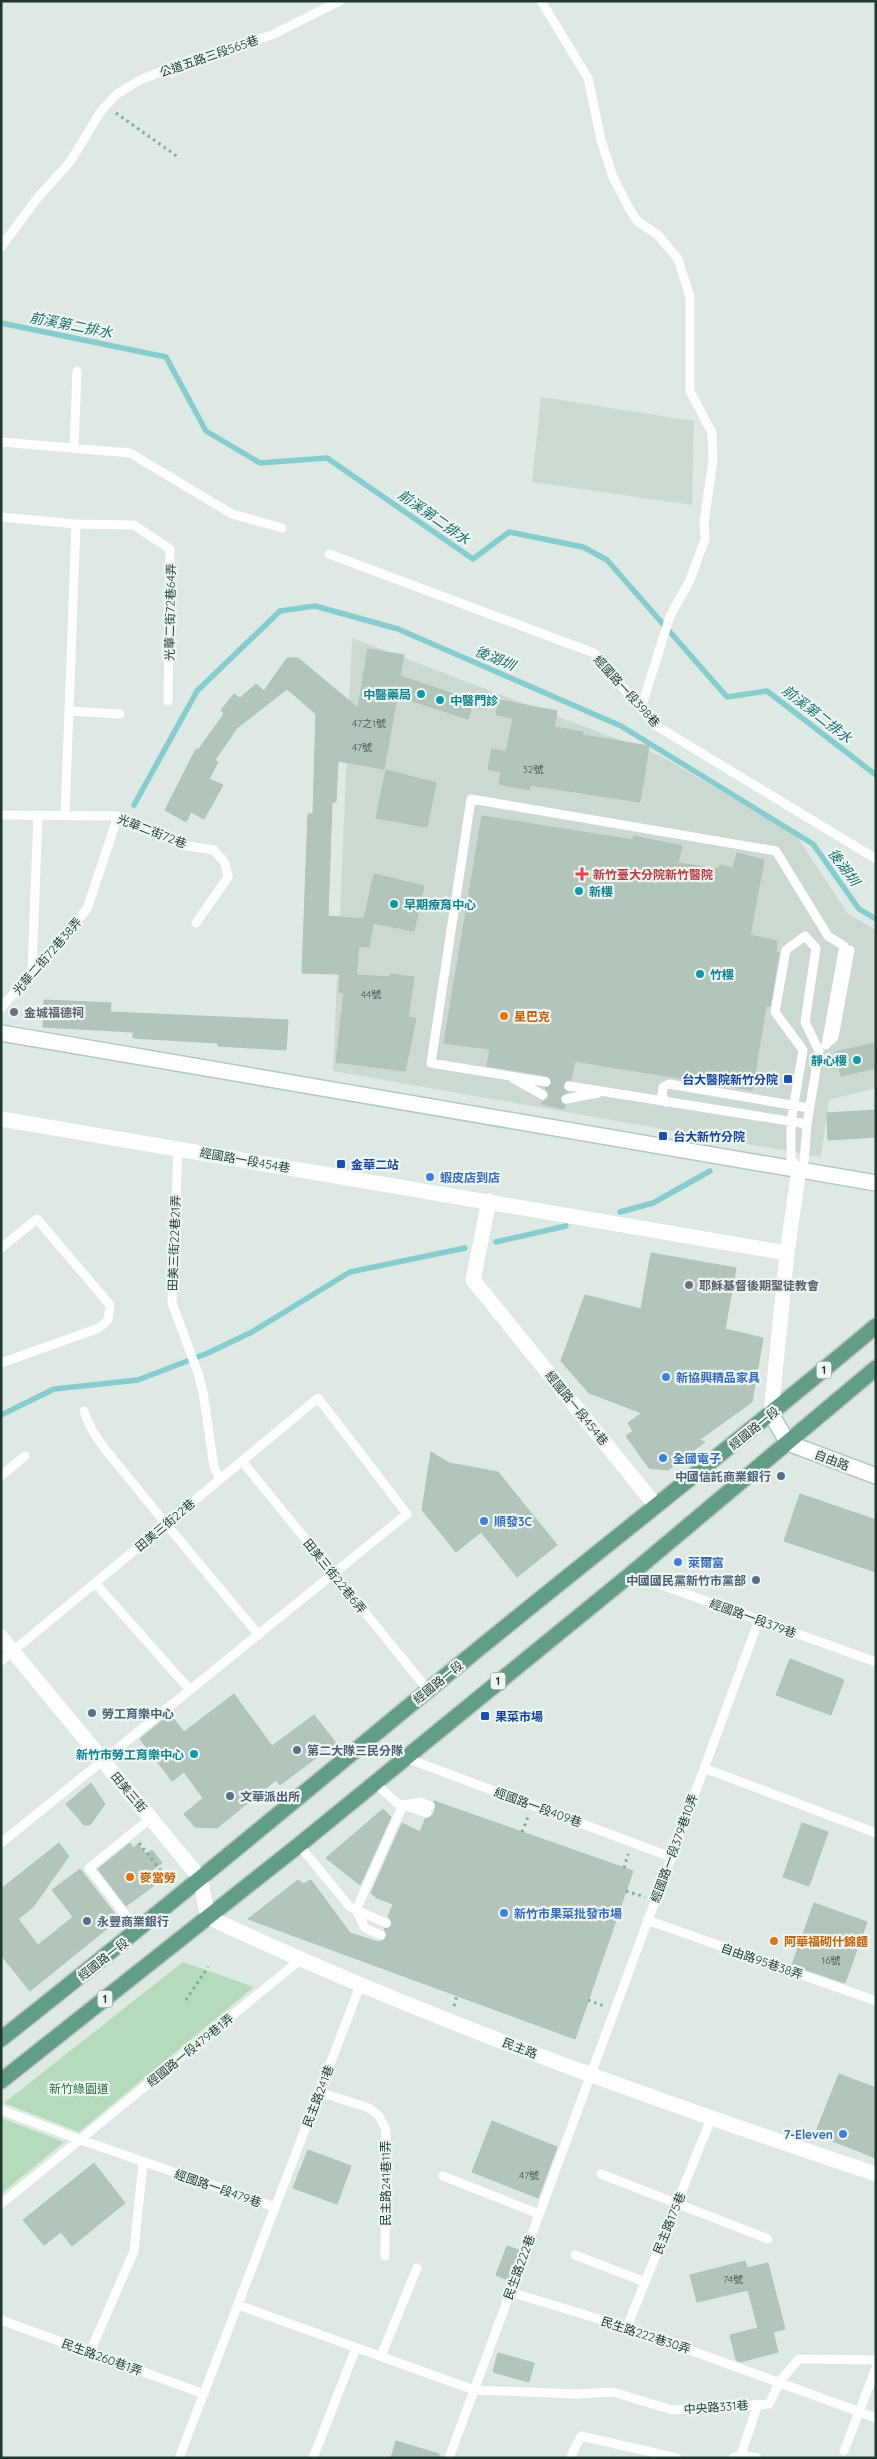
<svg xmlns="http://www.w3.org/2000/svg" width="877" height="2459" viewBox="0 0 877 2459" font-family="Quicksand,'Noto Sans TC',sans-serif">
<rect width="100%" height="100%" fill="#dde9e2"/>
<!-- built -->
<path fill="#ccd9d1" d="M541,397L694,421L692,505L532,482Z
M352,638L659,755L796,835L848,914L876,930V1088L829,1100L821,1157L333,1071Z"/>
<!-- green -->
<path fill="#b6dbbb" d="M183,1962L254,1987L79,2132L4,2103Z
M1,2118L64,2142L1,2194Z"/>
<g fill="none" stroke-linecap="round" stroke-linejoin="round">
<!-- stream -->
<path stroke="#85cdce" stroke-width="5.5" d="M1,323L166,357L206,431L260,463L327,458L473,559L509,532L583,547L607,560L727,697L767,691L876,775
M134,805L197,691L280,611L315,606L398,629L621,726L813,844L859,909L876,919
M620,1212L653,1203L710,1171
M496,1242L566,1226
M1,1415L54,1389L138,1380L208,1353L252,1332L350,1272L465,1248"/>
</g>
<!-- building -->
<path fill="#b3c4bb" stroke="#b0c2b8" d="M368,649L404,655L400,676L474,701L468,719L397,696L384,769L338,761L336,802H332L328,916L364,919L374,874L424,886L414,931L373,923L369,947L359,946L356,975L390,977V974L414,977L408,1017L416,1018L405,1071L336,1062L344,993L339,992L340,974L302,973L308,814H313L316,714L287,689L237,728L215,760L218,762L209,779L223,785L204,819L191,812L186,822L165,810L196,749L198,750L224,714L221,710L234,694L240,698L256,684L264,691L287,658H298L358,708Z
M499,700L557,711L554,727L583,732V735L649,746L640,802L530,785L529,790L499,784L501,772L488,769L492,749L506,752L513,718L496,715Z
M386,770L436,783L427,827L376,818Z
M482,816L633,840L634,836L682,846L678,863L718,869L720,865L733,868L737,853L764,860L750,935L777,941L776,952L779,953L770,1006H766L752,1090L575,1061L571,1080H566L563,1085V1089L568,1092L560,1097L561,1103L565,1105L564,1109L541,1104L549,1095L545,1088L552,1083L548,1076L487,1066L490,1049L444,1043Z
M44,1000L111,1003L110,1012L288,1020L286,1050L218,1046V1043L133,1038V1032L43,1027Z
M876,1043V1068L841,1076L835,1052Z
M876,1110V1137L828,1140L827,1113Z
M651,1253L736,1268L725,1329L763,1338L752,1402L699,1440L705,1442L668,1470L649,1468L626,1436L633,1431L628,1423L642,1413L589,1393L561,1361L585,1295L641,1309Z
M431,1452L449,1463L498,1472L557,1545L517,1577L481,1532L456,1552L422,1510Z
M800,1494L876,1520V1572L784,1541Z
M790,1659L844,1680L831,1715L776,1695Z
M234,1694L272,1746L314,1715L336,1743L280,1785L276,1780L217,1828L195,1827L184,1814L203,1798L184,1772L172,1781L140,1739L170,1714L184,1732Z
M91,1783L105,1804L90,1825H84L66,1804Z
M434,1801L633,1871L575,2039L248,1919L298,1880L303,1884L311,1880L350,1933L378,1942L384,1940L387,1935L384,1929L389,1928L392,1925L391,1920L388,1917L393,1904L377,1898L371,1893L402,1823L420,1832L425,1819L433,1815L436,1806Z
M383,1809L391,1817L360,1885L326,1858Z
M802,1823L828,1832L809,1886L783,1877Z
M59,1843L69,1856L33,1907L18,1919L38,1945L73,1917L52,1890L80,1869L119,1919L30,1991L1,1955V1889Z
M130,1843L133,1848L138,1844L146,1854L152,1850L162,1863L151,1871L159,1882L126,1906L98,1869Z
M814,1903L867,1922L845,1983L792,1965Z
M839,2074L876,2088V2158L815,2134Z
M492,2121L557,2147L538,2198L472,2172Z
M308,2150L351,2166L337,2204L293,2188Z
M94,2163L125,2203L72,2246L61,2232L44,2245L23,2220Z
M507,2246L519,2250L508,2280L496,2275Z
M745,2261L747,2268L768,2263L785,2329L773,2332L778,2352L740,2362L736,2360L730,2335L758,2328L748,2290L697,2302L690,2275Z
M498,2353L534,2363L529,2382L493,2372Z
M396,2441L439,2454V2458H391Z"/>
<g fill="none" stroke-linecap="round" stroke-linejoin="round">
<!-- secondary casing -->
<g stroke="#b1c9bd" stroke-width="18">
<path id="secondary" d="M1,1033L876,1183
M771,1414L788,1443L876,1476"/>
</g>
<!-- primary casing -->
<g stroke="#bcc3c0" stroke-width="18">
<path id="primary" d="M1,2039C160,1914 315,1783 471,1655C606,1545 743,1438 876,1326
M1,2081L299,1845L631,1574L876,1368"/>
</g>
<!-- path -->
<path stroke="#7eac97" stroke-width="3" stroke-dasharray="2.5 4" stroke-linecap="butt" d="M116,113L178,157
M522,1832L528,1817
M139,1843L171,1883
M624,1868L628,1854
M626,1891L645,1897
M186,2000L208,1967
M588,2000L604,2006
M454,2006L457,1995"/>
<!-- lane -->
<path stroke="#fff" stroke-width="9" d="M541,1L588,78L601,140L613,177L629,208L637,221L658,235L678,259L690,297V391L712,433L713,460L704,523L705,539L690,580L670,616L641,708
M1,247L39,196L70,162L101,111L117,94L140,80L192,59L272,35L340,1
M1,442L130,453L232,514L282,528
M74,449L77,371
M1,517L76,524L134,525L170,549L168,701
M329,554L594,653L655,725L876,859
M69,711L120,714
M1,815L118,816L182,845L214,850L225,863L228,877L196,923
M65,816L76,524
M32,971L38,815
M1,1008L87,909L118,816
M826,1044L834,1037L850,950
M803,1050L775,1012L786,950L805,936L816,948L805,1022L819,1051
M803,1050L791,1122V1159L799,1169L804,1162L807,1124L819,1051
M514,1079L543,1095
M546,1082L431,1063L471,799L776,851L828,936L844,946L826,1045
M569,1086L807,1124
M566,1099L598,1093
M666,1102L662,1096L663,1087L669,1084L809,1108
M178,1149L172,1303L198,1373L203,1392L214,1467L220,1479
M1,1248L37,1219L110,1305L108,1320L99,1328L1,1363
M84,1411C92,1438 114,1459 131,1481C173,1533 216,1584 259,1635
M242,1461L428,1690
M1,1476L25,1456
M631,1574L876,1662
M95,1583L190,1690
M1,1661L318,1398L407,1514L1,1843
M406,1758L671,1857
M704,1768L876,1833
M374,1782L397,1803L427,1813
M299,1845L350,1907L386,1923
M647,1920L876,2001
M138,1931L89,1868L151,1818
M381,1935L365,1928L356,1910L403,1805L420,1802L430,1806
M319,2092L369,2108L379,2116L386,2130L385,2256
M1,2110L81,2140L275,2207
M601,2174L768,2239
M443,2176L539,2214
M1,2204L300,1960
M575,2255L645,2282
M510,2292L635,2330L876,2418
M238,2305L474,2390L578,2394L613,2392L672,2410L769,2404L780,2381L799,2359L876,2360
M1,2320L204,2394
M627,2327L711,2119
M90,2352L134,2251L143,2162
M381,2356L417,2268
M844,2451L876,2368
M741,2455L758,2404
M179,2458L360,1986
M313,2458L356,2348
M449,2458L759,1620
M570,2458L581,2436L677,2458
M733,2458L741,2455L757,2458"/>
<!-- street -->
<path stroke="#fff" stroke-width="15" d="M1,1119L787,1253
M489,1201L473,1280L656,1506
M771,1414L787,1253L799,1169
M1,1637L200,1878L208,1917C425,2019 649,2098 876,2174"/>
<!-- secondary -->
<use href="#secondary" stroke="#fff" stroke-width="15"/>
<!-- primary -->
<use href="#primary" stroke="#629e86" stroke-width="15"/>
</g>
<!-- markers -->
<g fill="#0f9aa8" stroke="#edf6f1" stroke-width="2">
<circle cx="421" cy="694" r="5"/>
<circle cx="440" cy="700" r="5"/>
<circle cx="579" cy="891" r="5"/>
<circle cx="394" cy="904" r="5"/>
<circle cx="700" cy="974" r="5"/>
<circle cx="857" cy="1060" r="5"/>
<circle cx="194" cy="1754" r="5"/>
</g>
<path fill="#e0444e" stroke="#edf6f1" stroke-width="2" d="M579.5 866.5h5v5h5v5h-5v5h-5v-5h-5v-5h5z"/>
<g fill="#6b7280" stroke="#edf6f1" stroke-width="2">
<circle cx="14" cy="1012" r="5"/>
<circle cx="689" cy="1285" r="5"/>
</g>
<g fill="#e8710a" stroke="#edf6f1" stroke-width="2">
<circle cx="504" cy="1016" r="5"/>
<circle cx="130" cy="1877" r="5"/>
<circle cx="774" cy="1941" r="5"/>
</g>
<g fill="#1a4fb4" stroke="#edf6f1" stroke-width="2">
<rect x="783" y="1074" width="10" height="10" rx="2.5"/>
<rect x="658" y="1131" width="10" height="10" rx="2.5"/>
<rect x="336" y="1159" width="10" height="10" rx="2.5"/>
<rect x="480" y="1711" width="10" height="10" rx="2.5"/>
</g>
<g fill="#3f7fe0" stroke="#edf6f1" stroke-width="2">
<circle cx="430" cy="1177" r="5"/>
<circle cx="666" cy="1377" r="5"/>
<circle cx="663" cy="1458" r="5"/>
<circle cx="484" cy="1521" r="5"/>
<circle cx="678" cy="1562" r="5"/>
<circle cx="504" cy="1913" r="5"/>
<circle cx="843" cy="2134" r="5"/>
</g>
<g fill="#5c6f8a" stroke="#edf6f1" stroke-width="2">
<circle cx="781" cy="1476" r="5"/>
<circle cx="756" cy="1580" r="5"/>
<circle cx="92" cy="1713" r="5"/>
<circle cx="297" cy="1750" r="5"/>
<circle cx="230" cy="1796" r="5"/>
<circle cx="87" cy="1921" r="5"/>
</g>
<g text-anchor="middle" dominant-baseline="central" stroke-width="4.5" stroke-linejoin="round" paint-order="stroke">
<!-- number labels -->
<g font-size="10" fill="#445b51">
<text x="369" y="723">47之1號</text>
<text x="362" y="747">47號</text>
<text x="533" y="769">32號</text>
<text x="371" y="994">44號</text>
<text x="831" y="1960">16號</text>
<text x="529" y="2175">47號</text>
<text x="733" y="2279">74號</text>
</g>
<!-- shield labels -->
<g fill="#edf6f1" stroke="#5d7168" stroke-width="1">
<rect x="816.5" y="1361.5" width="15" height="17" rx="4"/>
<rect x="490.5" y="1672.5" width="15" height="17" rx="4"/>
<rect x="97.5" y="1990.5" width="15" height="17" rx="4"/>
</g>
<g font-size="11" font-weight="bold" fill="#1f382e">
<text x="824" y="1370">1</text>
<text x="498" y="1681">1</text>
<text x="105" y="1999">1</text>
</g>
<!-- street labels -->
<g font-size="12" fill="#1f382e" stroke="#edf6f1">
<text transform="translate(209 56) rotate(-19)">公道五路三段565巷</text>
<text transform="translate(170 612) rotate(-89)">光華二街72巷64弄</text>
<text transform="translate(627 691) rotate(48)">經國路一段398巷</text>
<text transform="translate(152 831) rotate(21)">光華二街72巷</text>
<text transform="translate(47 956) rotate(-49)">光華二街72巷38弄</text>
<text transform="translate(245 1160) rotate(10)">經國路一段454巷</text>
<text transform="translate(174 1243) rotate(-88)">田美三街22巷21弄</text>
<text transform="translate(577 1408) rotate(51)">經國路一段454巷</text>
<text transform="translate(754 1428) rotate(-39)">經國路一段</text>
<text transform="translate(832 1460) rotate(21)">自由路</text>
<text transform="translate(165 1525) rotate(-40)">田美三街22巷</text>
<text transform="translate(335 1576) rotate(51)">田美三街22巷6弄</text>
<text transform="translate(753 1618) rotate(20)">經國路一段379巷</text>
<text transform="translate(438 1682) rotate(-39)">經國路一段</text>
<text transform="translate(129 1792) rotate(50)">田美三街</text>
<text transform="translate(538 1807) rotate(20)">經國路一段409巷</text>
<text transform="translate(674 1848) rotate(-70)">經國路一段379巷10弄</text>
<text transform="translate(103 1959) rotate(-38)">經國路一段</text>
<text transform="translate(762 1961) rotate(19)">自由路95巷38弄</text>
<text transform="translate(520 2048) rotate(21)">民主路</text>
<text transform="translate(190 2050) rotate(-39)">經國路一段479巷1弄</text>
<text transform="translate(318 2096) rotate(-69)">民主路241巷</text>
<text transform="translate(385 2183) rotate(-90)">民主路241巷11弄</text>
<text transform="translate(218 2188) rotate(19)">經國路一段479巷</text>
<text transform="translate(669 2223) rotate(-68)">民主路175巷</text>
<text transform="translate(519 2267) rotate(-70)">民生路222巷</text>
<text transform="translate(646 2335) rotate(18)">民生路222巷30弄</text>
<text transform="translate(102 2357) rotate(20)">民生路260巷1弄</text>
<text transform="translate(716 2407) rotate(-4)">中央路331巷</text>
</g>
<!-- culture labels -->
<g font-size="12" font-weight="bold" fill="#0d838f" stroke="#edf6f1" text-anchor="start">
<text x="411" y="694" text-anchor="end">中醫藥局</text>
<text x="450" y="700">中醫門診</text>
<text x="589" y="891">新樓</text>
<text x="404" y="904">早期療育中心</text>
<text x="710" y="974">竹樓</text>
<text x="847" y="1060" text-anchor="end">靜心樓</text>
<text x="184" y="1754" text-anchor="end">新竹市勞工育樂中心</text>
</g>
<!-- health labels -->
<g font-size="12" font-weight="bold" fill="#be3a42" stroke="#edf6f1" text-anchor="start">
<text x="593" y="874">新竹臺大分院新竹醫院</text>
</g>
<!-- worship labels -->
<g font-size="12" font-weight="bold" fill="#5b616d" stroke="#edf6f1" text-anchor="start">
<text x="24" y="1012">金城福德祠</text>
<text x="699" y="1285">耶穌基督後期聖徒教會</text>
</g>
<!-- food labels -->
<g font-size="12" font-weight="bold" fill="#c56008" stroke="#edf6f1" text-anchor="start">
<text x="514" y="1016">星巴克</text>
<text x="140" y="1877">麥當勞</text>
<text x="784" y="1941">阿華福砌什錦麵</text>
</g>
<!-- transit labels -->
<g font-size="12" font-weight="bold" fill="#164399" stroke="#edf6f1" text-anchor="start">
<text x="778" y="1079" text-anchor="end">台大醫院新竹分院</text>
<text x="673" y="1136">台大新竹分院</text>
<text x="351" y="1164">金華二站</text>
<text x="495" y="1716">果菜市場</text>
</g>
<!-- shop labels -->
<g font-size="12" font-weight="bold" fill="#366cbe" stroke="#edf6f1" text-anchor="start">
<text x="440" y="1177">蝦皮店到店</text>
<text x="676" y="1377">新協興精品家具</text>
<text x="673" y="1458">全國電子</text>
<text x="494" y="1521">順發3C</text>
<text x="688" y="1562">萊爾富</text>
<text x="514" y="1913">新竹市果菜批發市場</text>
<text x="833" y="2134" text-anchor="end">7-Eleven</text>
</g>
<!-- service labels -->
<g font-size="12" font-weight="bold" fill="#4e5e75" stroke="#edf6f1" text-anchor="start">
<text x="771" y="1476" text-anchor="end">中國信託商業銀行</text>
<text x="746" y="1580" text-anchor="end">中國國民黨新竹市黨部</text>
<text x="102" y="1713">勞工育樂中心</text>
<text x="307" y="1750">第二大隊三民分隊</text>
<text x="240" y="1796">文華派出所</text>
<text x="97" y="1921">永豐商業銀行</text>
</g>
<!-- park labels -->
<g font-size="12" fill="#2a6e3b" stroke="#edf6f1">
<text x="79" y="2088">新竹綠園道</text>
</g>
<!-- water labels -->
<g font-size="14" font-style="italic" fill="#1b7072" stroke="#edf6f1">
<text transform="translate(71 325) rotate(11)">前溪第二排水</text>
<text transform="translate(434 517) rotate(35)">前溪第二排水</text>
<text transform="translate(495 658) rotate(23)">後湖圳</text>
<text transform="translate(817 714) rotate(38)">前溪第二排水</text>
<text transform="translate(844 867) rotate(54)">後湖圳</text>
</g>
</g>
<!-- border -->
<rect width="877" height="2459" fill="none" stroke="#1f382e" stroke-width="5"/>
</svg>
